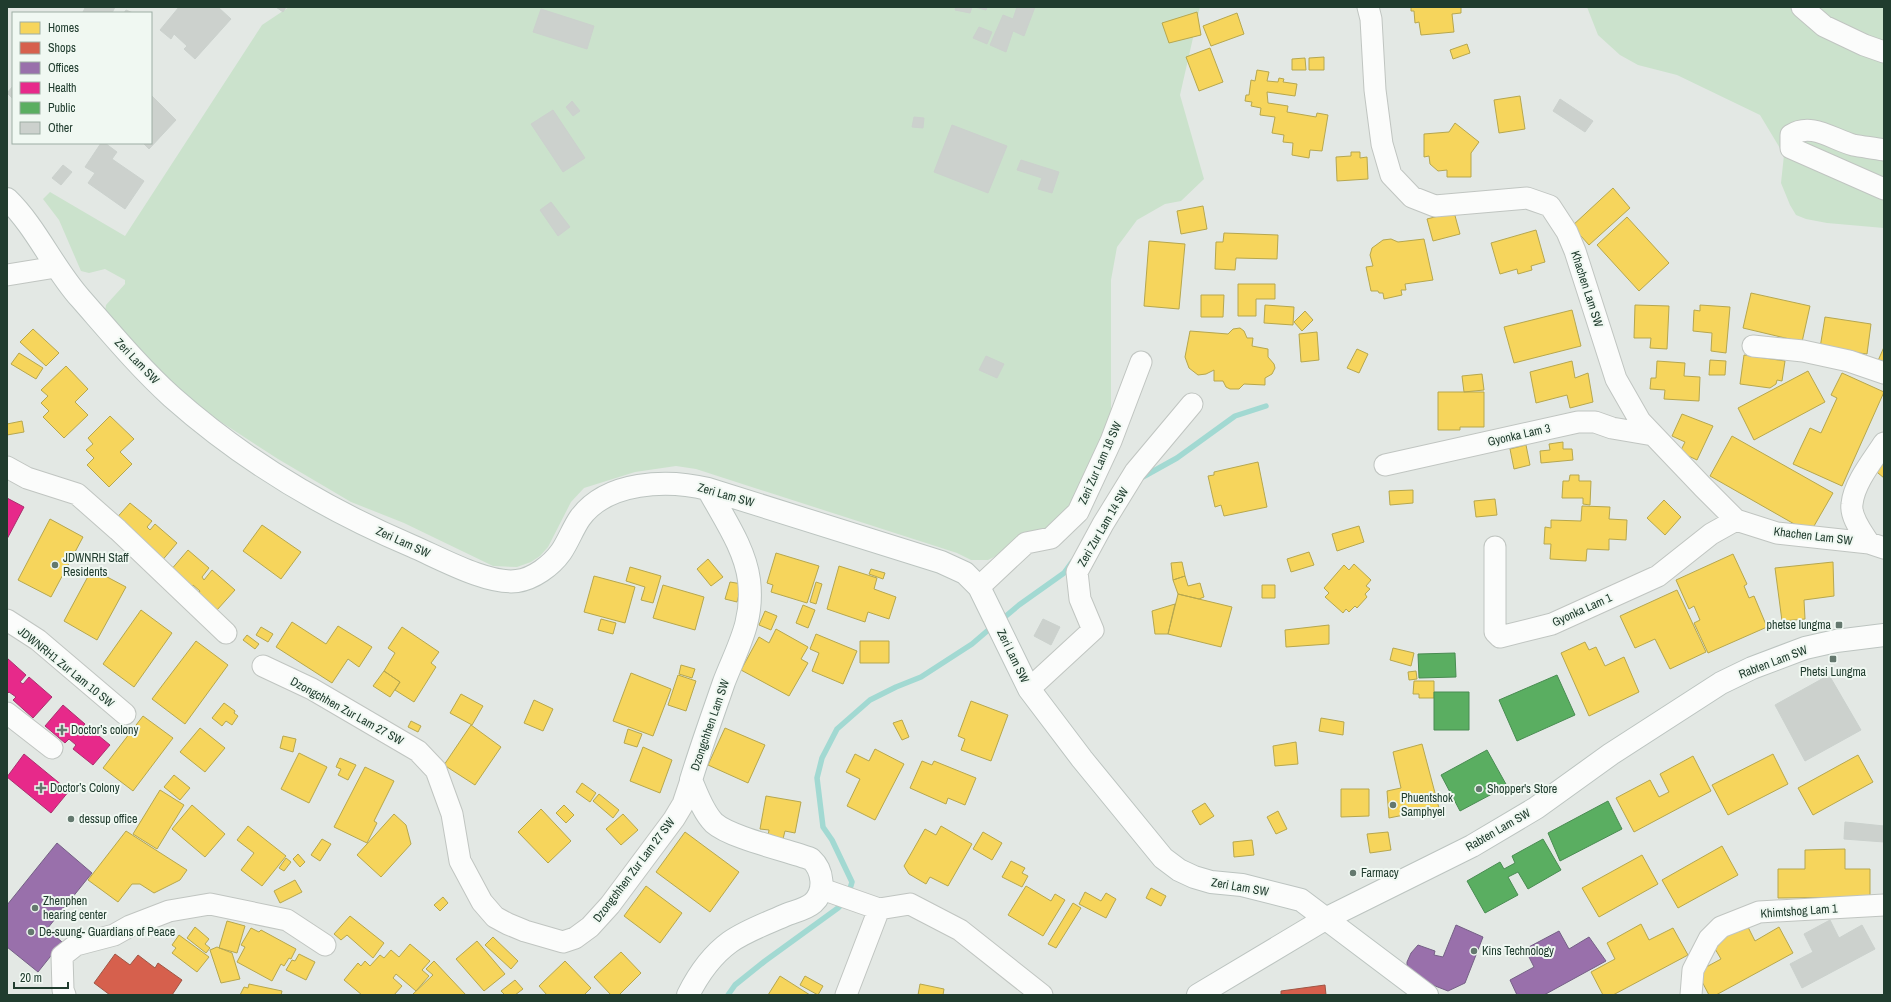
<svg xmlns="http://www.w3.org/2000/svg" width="1891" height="1002" viewBox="0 0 1891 1002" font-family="'Archivo Narrow',sans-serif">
<rect width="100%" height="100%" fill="#e3e8e4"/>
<!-- green -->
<path fill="#cbe2cc" d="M289,7H1200L1180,95L1204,179L1181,201L1165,204L1137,220L1117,247L1111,280V419L1102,451L1059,525L988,560H971L957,553L696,469L676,466L635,472L584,488L571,502L548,547L540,556L531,562L517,567L493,566L404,523L351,502L278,459L218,420L177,388L155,368L105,311L106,305L125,284V280L105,269L89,273L81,271L59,220L43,199L50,192L125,236L262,25Z
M1587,7H1884V228L1827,223L1806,219L1796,215L1790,205L1781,183L1784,155L1760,115L1677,75L1638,65L1620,55L1598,35Z"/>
<!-- homes -->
<path fill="#f6d55c" stroke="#b6a74e" d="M1411,7H1461V13L1452,14L1454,32L1421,35L1419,22L1415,23L1414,11H1411Z
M1197,12L1201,35L1169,43L1162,23Z
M1237,13L1244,34L1211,46L1203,26Z
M1467,44L1470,53L1453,59L1450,50Z
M1210,48L1223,82L1199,91L1186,57Z
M1324,57V70H1309V58Z
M1305,58L1306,70H1292V59Z
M1257,70L1269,72L1267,81L1278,82L1279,78L1284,79L1283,82L1297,84L1295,96L1267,92L1268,103L1288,106L1287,112L1316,117L1317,113L1328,115L1322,151L1310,150L1309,158L1292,155L1293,143L1283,142L1284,135L1272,133L1275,117L1260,115L1261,108L1251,106L1252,102L1245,101L1246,95H1249L1251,80L1255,81Z
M1520,96L1525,129L1499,133L1494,100Z
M1455,123L1479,142L1471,153V177H1447V170L1438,171L1430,164L1429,156L1424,157V134L1449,132Z
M1351,152H1360V158L1367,157L1368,179L1337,181L1336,157L1351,156Z
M1613,188L1630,208L1589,245L1572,226Z
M1203,206L1207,229L1181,234L1177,211Z
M1454,212L1460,234L1433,241L1427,219Z
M1627,217L1669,263L1639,291L1597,245Z
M1536,230L1545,262L1531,266L1532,270L1518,274L1517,269L1500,274L1491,243Z
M1224,233L1278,235L1277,259L1236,258L1235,270L1215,269L1216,242H1223Z
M1391,239L1398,242L1424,239L1433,280L1405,284L1406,290H1401L1402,295L1384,299L1383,293H1379L1378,291H1371L1366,267L1373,266L1370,255L1372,248L1383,240Z
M1149,241L1185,244L1179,309L1144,306Z
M1238,284H1275V299H1256V316H1238Z
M1751,293L1810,306L1802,342L1743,328Z
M1201,295H1224L1223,317H1201Z
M1265,305L1294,307L1293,325L1264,323Z
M1635,305L1669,306L1667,349L1650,348L1651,338H1634Z
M1700,305L1730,307L1726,353L1711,351L1712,333L1693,331L1694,310L1700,311Z
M1572,310L1581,346L1514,363L1504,327Z
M1305,311L1313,320L1302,331L1294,322Z
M1825,317L1871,324L1867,354L1820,348Z
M1240,328L1244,331L1247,338H1253L1252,346L1268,349V357L1274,364L1275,368L1272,374L1265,378V385L1244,384L1239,389H1230L1226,387L1223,381H1214V370L1206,374L1198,375L1189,368L1185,357L1190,331L1228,334L1233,329Z
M33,329L59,353L46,366L20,342Z
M1317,332L1319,360L1301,362L1299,334Z
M1884,347V366L1877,363Z
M1357,349L1368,354L1359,373L1347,368Z
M19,353L43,368L36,379L11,364Z
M1744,355L1785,361L1782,381L1777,380L1776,384L1770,388L1740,384Z
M1710,360L1726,361L1725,375H1709Z
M1572,361L1575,378L1588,373L1593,402L1570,408L1567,395L1536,403L1530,372Z
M1657,361L1685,363L1684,376L1700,377L1699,401L1664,399L1665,390L1650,389L1651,378H1656Z
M66,366L88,389L75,402L88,415L64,438L43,417L49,411L41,403L48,396L41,390Z
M1808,371L1825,402L1754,440L1738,408Z
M1842,373L1884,392L1842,486L1793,464L1810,428L1821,433L1837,398L1831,395Z
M1482,374L1484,390L1464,392L1462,376Z
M1438,392H1484V427H1460V430H1438Z
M1682,414L1713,426L1697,460L1680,452L1685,442L1672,436Z
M110,416L134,439L120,452L132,464L109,487L87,465L94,458L86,450L93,444L88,438Z
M22,421L24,432L7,435V424Z
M1732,436L1833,493L1810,533L1710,476Z
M1563,442V449H1572L1573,460L1541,463L1540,451L1550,450L1549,444Z
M1526,445L1530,465L1514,469L1510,449Z
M1884,455V478L1872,468Z
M1258,462L1267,507L1224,516L1221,505L1215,507L1208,476L1214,475V472Z
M1570,475H1579V481H1591L1590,505L1583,504V498H1562L1563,481H1569Z
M1413,490V503L1390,505L1389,491Z
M1495,499L1497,515L1476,517L1474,501Z
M1664,500L1681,517L1665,535L1647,518Z
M130,503L152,521L147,527L150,530L155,524L177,543L160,563L113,522Z
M1582,506L1610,507L1609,519L1627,520L1626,540L1609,539V550L1587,549L1586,561L1550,559L1551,544H1544L1545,527L1551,528V520L1581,521Z
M50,519L83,537L51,597L18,580Z
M262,525L301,552L281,579L243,551Z
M1359,526L1364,542L1337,551L1332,534Z
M188,550L209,568L202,577L204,580L212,570L235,590L217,610L198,594L200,591L193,585L190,588L170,571Z
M1309,552L1314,565L1291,572L1287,559Z
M776,553L819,566L807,603L771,592L773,585L767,583Z
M1733,554L1747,584L1744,586L1749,598L1754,596L1767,627L1708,653L1694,623L1700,620L1694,606L1689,609L1676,580Z
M708,559L723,577L711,586L697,569Z
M1182,562L1185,576L1173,580L1171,563Z
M1833,562L1834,596L1804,600L1805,619L1782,621L1775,568Z
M1354,564L1371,580L1366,586L1370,589L1365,594L1367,597L1357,608L1355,606L1349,612L1346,609L1343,613L1325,597L1329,593L1324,588L1344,565L1349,570Z
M839,566L877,578L874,589L896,597L889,619L868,612L865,622L827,609Z
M630,567L661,576L653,603L641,600L645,587L626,581Z
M92,569L126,587L97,640L64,621Z
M871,569L885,573L883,579L869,574Z
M594,576L635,587L625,623L584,612Z
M1185,576L1188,586L1200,583L1204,597L1199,599L1178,594L1173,580Z
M730,582L742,584L737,602L725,599Z
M816,582L822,584L816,604L810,602Z
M663,585L704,597L695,630L653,618Z
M1262,585H1275V598H1262Z
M1677,590L1706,652L1670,669L1655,639L1635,648L1620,616Z
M1178,594L1232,607L1221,647L1168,634Z
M1175,604L1168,634H1155L1152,611Z
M803,605L815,610L808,628L796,623Z
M141,610L172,633L134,687L103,664Z
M765,611L777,616L771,630L759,625Z
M601,619L616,623L613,634L598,630Z
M292,622L326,644L338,626L372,647L359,667L348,659L332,683L276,647Z
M1329,625V644L1286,647L1285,630Z
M261,627L273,634L268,642L256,635Z
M402,627L439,652L431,663L436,667L414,702L395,690L400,682L384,671L395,653L388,648Z
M776,629L808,647L801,659L808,663L789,696L741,670L759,637L769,643Z
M816,634L857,651L843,684L812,671L819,653L810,649Z
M247,635L259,644L255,649L243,640Z
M196,641L228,665L185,724L152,699Z
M860,641H889V663H860Z
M1585,642L1589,650L1596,647L1605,666L1624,657L1639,692L1589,716L1561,653Z
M1393,648L1414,653L1411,666L1390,660Z
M681,665L695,669L692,678L679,674Z
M384,671L400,682L390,697L373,686Z
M1416,671L1417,679L1409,680L1408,672Z
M631,673L671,689L653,736L613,721Z
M678,675L696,681L686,711L668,705Z
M1414,681H1434V698H1419V694H1413Z
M461,694L483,706L472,725L450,713Z
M534,700L553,709L543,731L524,723Z
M971,701L1008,715L991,761L961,750L965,739L958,736Z
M224,703L235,711L234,713L238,716L232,725L226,721L222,726L212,718Z
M143,716L173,738L133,791L103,768Z
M1321,718L1344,722L1343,735L1319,731Z
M902,720L909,737L902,740L893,723Z
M411,721L421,726L418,732L408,727Z
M471,725L501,747L475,785L444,765Z
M200,728L225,748L205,772L180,752Z
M725,728L765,745L748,783L708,765Z
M628,729L642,734L637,747L624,743Z
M283,736L296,739L293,752L280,748Z
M1296,742L1298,764L1275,766L1273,746Z
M1422,744L1439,808L1389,818L1387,791L1401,788L1393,752Z
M643,747L672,760L660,793L630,781Z
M875,749L904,764L875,820L847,806L860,779L846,772L855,754L869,761Z
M299,753L327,767L309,803L281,789Z
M1773,754L1788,784L1728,815L1712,785Z
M1858,755L1873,782L1813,815L1798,788Z
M1693,756L1711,791L1634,832L1616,798L1650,780L1659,797L1669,792L1660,774Z
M340,758L356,765L348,780L338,775L341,769L336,767Z
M922,761L932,765L934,761L976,778L965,805L948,798L946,804L910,788Z
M365,767L394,781L374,821L377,823L367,843L334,827Z
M174,775L190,788L180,800L164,787Z
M582,783L596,793L590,802L576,792Z
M1341,789H1369V816L1341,817Z
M160,790L184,805L157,849L133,834Z
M599,794L619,810L613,818L593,801Z
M766,796L801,802L795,833L785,831L783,839L768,836L769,830L760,829Z
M1205,803L1214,816L1200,825L1192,811Z
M192,805L225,834L205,857L172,829Z
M564,805L574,815L566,823L556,813Z
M541,809L571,841L548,863L518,832Z
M1278,811L1287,829L1276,834L1267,817Z
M394,814L406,825L411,844L381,877L357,855Z
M623,814L638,830L621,845L606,829Z
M248,826L286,856L262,886L241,870L254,853L237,840Z
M941,826L972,844L948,886L930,877L926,884L909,874L904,866L925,829L936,835Z
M126,831L187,870L180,880L154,893L140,884H132L118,902L88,880Z
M685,832L739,872L710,912L656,872Z
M983,832L1002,843L992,860L973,849Z
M1388,832L1391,850L1370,853L1367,834Z
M322,839L331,844L320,861L311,855Z
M1252,840L1254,855L1234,857L1233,842Z
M1722,846L1738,875L1678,908L1662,880Z
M1845,849V869H1870V897L1778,898V869H1805V850Z
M298,854L305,862L300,867L293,859Z
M1642,855L1658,884L1599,917L1582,888Z
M286,858L291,862L284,871L279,868Z
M1011,861L1025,868L1022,873L1028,876L1022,887L1002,877Z
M295,880L302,892L280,903L274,891Z
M646,886L682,913L660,943L624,916Z
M1026,886L1051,901L1055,894L1065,900L1043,936L1008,915Z
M1151,888L1166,896L1161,906L1146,898Z
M1085,892L1101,901L1106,893L1116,899L1106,918L1079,904Z
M443,897L448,903L440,911L434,905Z
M1073,903L1081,908L1056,948L1048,944Z
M350,916L384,943L373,958L347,935L341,940L334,934Z
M227,921L245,926L237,953L219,948Z
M1746,923L1755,941L1779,927L1793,953L1716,995H1709L1697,972L1721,959L1711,942Z
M1641,924L1649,940L1673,928L1688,955L1613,995H1603L1591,972L1615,959L1607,943Z
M195,927L209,939L205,944L210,948L206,953L187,938Z
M251,928L259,932L261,930L296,949L291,959L289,958L284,966L281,964L272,981L237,962L245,947L241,945Z
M179,935L209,957L197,972L172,953L176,948L172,945Z
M493,937L518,961L511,969L485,945Z
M477,941L505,974L484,991L456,959Z
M410,944L430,961L422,970L429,976L416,991L396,974L393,978L402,986L394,995H362L344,980L358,963L361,966L365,961L370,966L380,955L384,958L391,950L399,957Z
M217,947L232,953L240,979L221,983L210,950Z
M621,952L641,973L619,995H611L594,977Z
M299,954L315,962L306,980L286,970L292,960L295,961Z
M434,961L466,995H412L433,975L426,969Z
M565,961L591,988L584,995H547L539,986Z
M780,976L810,995H768Z
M805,976L823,986L818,995L800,985Z
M515,980L523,989L515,995H505L501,991Z
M249,984L282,991L281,995H240L244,987L248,988Z
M920,984L944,989L943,995H918Z"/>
<!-- shops -->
<path fill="#d6604d" stroke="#9f5544" d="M115,954L130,965L138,955L155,968L158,963L182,980L172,995H110L94,983Z
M1325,985L1326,995H1281V991Z"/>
<!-- offices -->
<path fill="#9970ab" stroke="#756086" d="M57,843L92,873L47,929L62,942L38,972L7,947V905Z
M1456,925L1483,937L1465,983L1448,991L1407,975V962L1411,953L1418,945L1435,951L1434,955L1443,957Z
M1559,931L1569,949L1589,937L1606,961L1544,995H1517L1510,980L1534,967L1525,949Z"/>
<!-- health -->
<path fill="#e7298a" stroke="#ab2f6e" d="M7,498L24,507L7,539Z
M7,658L26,675L20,682L23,684L29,677L52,697L33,718L13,700L16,697L9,692L7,694Z
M63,705L85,724L80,730L82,732L87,726L110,745L93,765L73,749L76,745L69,739L65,743L45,726Z
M24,754L69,791L51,813L7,777Z"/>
<!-- public -->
<path fill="#5aae61" stroke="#498c52" d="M1455,653L1456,677L1419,678L1418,654Z
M1557,675L1575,715L1517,741L1499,700Z
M1434,692H1469V730H1434Z
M1487,750L1507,786L1460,811L1441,775Z
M1608,801L1622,829L1560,861L1548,833Z
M1543,839L1561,870L1528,889L1518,872L1508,877L1518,895L1485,913L1467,881L1500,862L1504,869L1515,863L1512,856Z"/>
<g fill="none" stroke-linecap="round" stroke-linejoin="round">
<!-- stream -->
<path stroke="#a2d9d2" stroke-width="5.5" d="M1141,478L1177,458L1235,416L1266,406
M1000,621L1019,605L1064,573L1072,562
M728,995L735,985L765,961L838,908L847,899L852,882L832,840L823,827L817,778L822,758L837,729L870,700L896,687L921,677L972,644L993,626"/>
</g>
<!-- building -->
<path fill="#ccd1cd" stroke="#cbd1cd" d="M83,7H115L112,13L93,12V13H85L83,12L85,8Z
M179,7H218L231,19L195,59L184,49L187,46L174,34L171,39L160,30Z
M276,7H286L283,12Z
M956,7H972L970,13L955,10Z
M975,7H987L986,10Z
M1017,7H1035L1024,36L1013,31L1006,52L990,45L1003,15L1013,19Z
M541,9L594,26L587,49L533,32Z
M126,10L133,13H124Z
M979,27L992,32L987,44L973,38Z
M13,86V99L7,93Z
M151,95L176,120L149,149L143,143H151Z
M1560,99L1593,121L1585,132L1553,111Z
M572,101L580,111L573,116L566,107Z
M553,110L585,158L563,172L531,124Z
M914,117L924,118L923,128L912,127Z
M952,125L1007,146L988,193L934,172Z
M101,143H105L117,152L112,159L144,181L125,209L88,183L95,173L85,167Z
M1021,160L1059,172L1052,193L1038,189L1042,178L1017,170Z
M63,165L72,172L61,185L52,178Z
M551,202L570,227L558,236L540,210Z
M986,356L1004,364L997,378L979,370Z
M1043,619L1060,627L1051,645L1034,636Z
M1829,675L1861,730L1805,761L1775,705Z
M1845,822L1884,826V842L1844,839Z
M1830,920L1839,938L1862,925L1875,949L1802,988L1790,964L1813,952L1804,934Z"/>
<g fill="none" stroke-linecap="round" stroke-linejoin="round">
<!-- street casing -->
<g stroke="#c0c5c1" stroke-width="23">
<path id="street" d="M1368,7L1371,19L1375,90L1382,144L1391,175L1412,197L1435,206L1527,198L1550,206L1567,232L1575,251L1616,379L1640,421L1703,487L1736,520L1777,533L1869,543L1884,548
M1802,7L1824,26L1864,45L1884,52
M1884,150C1874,148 1863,147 1853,145C1832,139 1811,122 1791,135V148L1884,189
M7,275L56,267
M1753,346L1803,351L1849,361L1884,373
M1385,465L1578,422H1595L1612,428L1653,435
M7,467L27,478L77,494L118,530L226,633
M1869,543C1862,532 1850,517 1852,504C1854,483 1873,460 1884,443
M1495,547V632L1500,637L1552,624L1658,576L1711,534L1736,520
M979,587L1026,543L1051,538L1078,512L1111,441L1141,362
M7,620L38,640L125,714
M263,666L312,689L418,751L436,770L452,814L460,861L482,902L495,917L508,924L525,931L563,942L575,938L590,927L610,905L674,819L683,804L691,780
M1029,689L1093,630L1080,599L1077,572L1103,524L1135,472L1192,404
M7,713L52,748
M822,889L879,909
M65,995L63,990L62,956L76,945L114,935L130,926L169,911L210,904L287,920L325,945
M846,995L879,909L910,904L960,930L1042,995
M1691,995L1693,970L1709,939L1721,927L1759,912L1884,905"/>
</g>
<!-- secondary casing -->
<g stroke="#bcc4c0" stroke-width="24">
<path id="secondary" d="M7,199C37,228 53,268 81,299C110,332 139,367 172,397C243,460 325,509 412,546C440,558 488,585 517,581C533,579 551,566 561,552C568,542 573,528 580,518C607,481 667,479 708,489L941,562L965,573L979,587L1029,689L1082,759L1163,858L1179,870L1194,877L1211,882L1242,885L1301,900L1427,995
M688,995C698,975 712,955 730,942C747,930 768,923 788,914C796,911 806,909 813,903C826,891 823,870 811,859C787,850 731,838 714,823C703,812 697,794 691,780C701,747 713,714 724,682C738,646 754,621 749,580C745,548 723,517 708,489
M1198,995L1325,919L1472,846L1536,808L1611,754L1721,683L1752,668L1805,648L1836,641L1884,635"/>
</g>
<!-- street -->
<use href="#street" stroke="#fbfcfb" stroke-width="21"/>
<!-- secondary -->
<use href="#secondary" stroke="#fbfcfb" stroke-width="22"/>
</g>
<!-- markers -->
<g fill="#64786e" stroke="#f0f8f2" stroke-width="1.5">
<circle cx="55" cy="565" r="4"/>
<rect x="1835" y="621" width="8" height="8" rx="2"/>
<rect x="1829" y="655" width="8" height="8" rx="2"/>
<path d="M60 724h4v4h4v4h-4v4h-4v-4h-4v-4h4z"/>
<path d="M39 782h4v4h4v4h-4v4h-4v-4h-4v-4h4z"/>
<circle cx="1479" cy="789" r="4"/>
<circle cx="1393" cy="805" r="4"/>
<circle cx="71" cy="819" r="4"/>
<circle cx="1353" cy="873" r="4"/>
<circle cx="35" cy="908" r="4"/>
<circle cx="31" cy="932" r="4"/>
<circle cx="1474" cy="951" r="4"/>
</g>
<g text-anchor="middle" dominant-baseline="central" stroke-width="4" stroke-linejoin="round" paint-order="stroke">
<!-- street labels -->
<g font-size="12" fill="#203c2e" stroke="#f0f8f2">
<text transform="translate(1587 289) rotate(72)">Khachen Lam SW</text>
<text transform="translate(137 361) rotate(46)">Zeri Lam SW</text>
<text transform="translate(1519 435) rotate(-13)">Gyonka Lam 3</text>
<text transform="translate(1100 463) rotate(-66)">Zeri Zur Lam 16 SW</text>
<text transform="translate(726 495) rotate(16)">Zeri Lam SW</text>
<text transform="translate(1103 527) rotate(-60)">Zeri Zur Lam 14 SW</text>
<text transform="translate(1813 536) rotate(7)">Khachen Lam SW</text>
<text transform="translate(403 542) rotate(24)">Zeri Lam SW</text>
<text transform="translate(1582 610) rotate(-24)">Gyonka Lam 1</text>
<text transform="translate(1013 656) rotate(64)">Zeri Lam SW</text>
<text transform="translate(1773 662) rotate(-21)">Rabten Lam SW</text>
<text transform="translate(66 667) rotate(39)">JDWNRH1 Zur Lam 10 SW</text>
<text transform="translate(347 711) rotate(29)">Dzongchhen Zur Lam 27 SW</text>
<text transform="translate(710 725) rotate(-71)">Dzongchhen Lam SW</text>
<text transform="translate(1498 830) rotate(-30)">Rabten Lam SW</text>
<text transform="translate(634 870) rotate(-53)">Dzongchhen Zur Lam 27 SW</text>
<text transform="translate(1240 887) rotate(10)">Zeri Lam SW</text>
<text transform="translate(1799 911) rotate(-4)">Khimtshog Lam 1</text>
</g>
<!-- poi labels -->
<g font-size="12" fill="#203c2e" stroke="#f0f8f2" text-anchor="start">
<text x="63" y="558">JDWNRH Staff<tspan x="63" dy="14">Residents</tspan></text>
<text x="1831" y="625" text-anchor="end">phetse lungma</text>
<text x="1833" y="672" text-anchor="middle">Phetsi Lungma</text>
<text x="71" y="730">Doctor’s colony</text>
<text x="50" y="788">Doctor’s Colony</text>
<text x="1487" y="789">Shopper's Store</text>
<text x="1401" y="798">Phuentshok<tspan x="1401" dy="14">Samphyel</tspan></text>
<text x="79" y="819">dessup office</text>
<text x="1361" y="873">Farmacy</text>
<text x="43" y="901">Zhenphen<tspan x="43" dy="14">hearing center</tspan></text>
<text x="39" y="932">De-suung- Guardians of Peace</text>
<text x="1482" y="951">Kins Technology</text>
</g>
</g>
<!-- border -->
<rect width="1891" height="1002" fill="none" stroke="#203c2e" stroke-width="16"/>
<!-- legend -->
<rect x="12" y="12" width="140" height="132" fill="#f0f8f2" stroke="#9dada4"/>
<rect x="20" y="22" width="20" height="12" fill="#f6d55c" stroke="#9dada4"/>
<text x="48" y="32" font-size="12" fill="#203c2e">Homes</text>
<rect x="20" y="42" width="20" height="12" fill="#d6604d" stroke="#9dada4"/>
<text x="48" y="52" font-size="12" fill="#203c2e">Shops</text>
<rect x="20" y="62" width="20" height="12" fill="#9970ab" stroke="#9dada4"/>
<text x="48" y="72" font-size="12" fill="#203c2e">Offices</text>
<rect x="20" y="82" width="20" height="12" fill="#e7298a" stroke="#9dada4"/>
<text x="48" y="92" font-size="12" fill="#203c2e">Health</text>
<rect x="20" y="102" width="20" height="12" fill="#5aae61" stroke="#9dada4"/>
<text x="48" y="112" font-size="12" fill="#203c2e">Public</text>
<rect x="20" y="122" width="20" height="12" fill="#ccd1cd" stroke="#9dada4"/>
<text x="48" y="132" font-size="12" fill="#203c2e">Other</text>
<!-- scale -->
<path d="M14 982v6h54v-6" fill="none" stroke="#203c2e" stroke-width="2"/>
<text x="20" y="982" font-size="12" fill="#203c2e" stroke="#f0f8f2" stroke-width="3" paint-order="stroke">20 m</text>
</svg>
